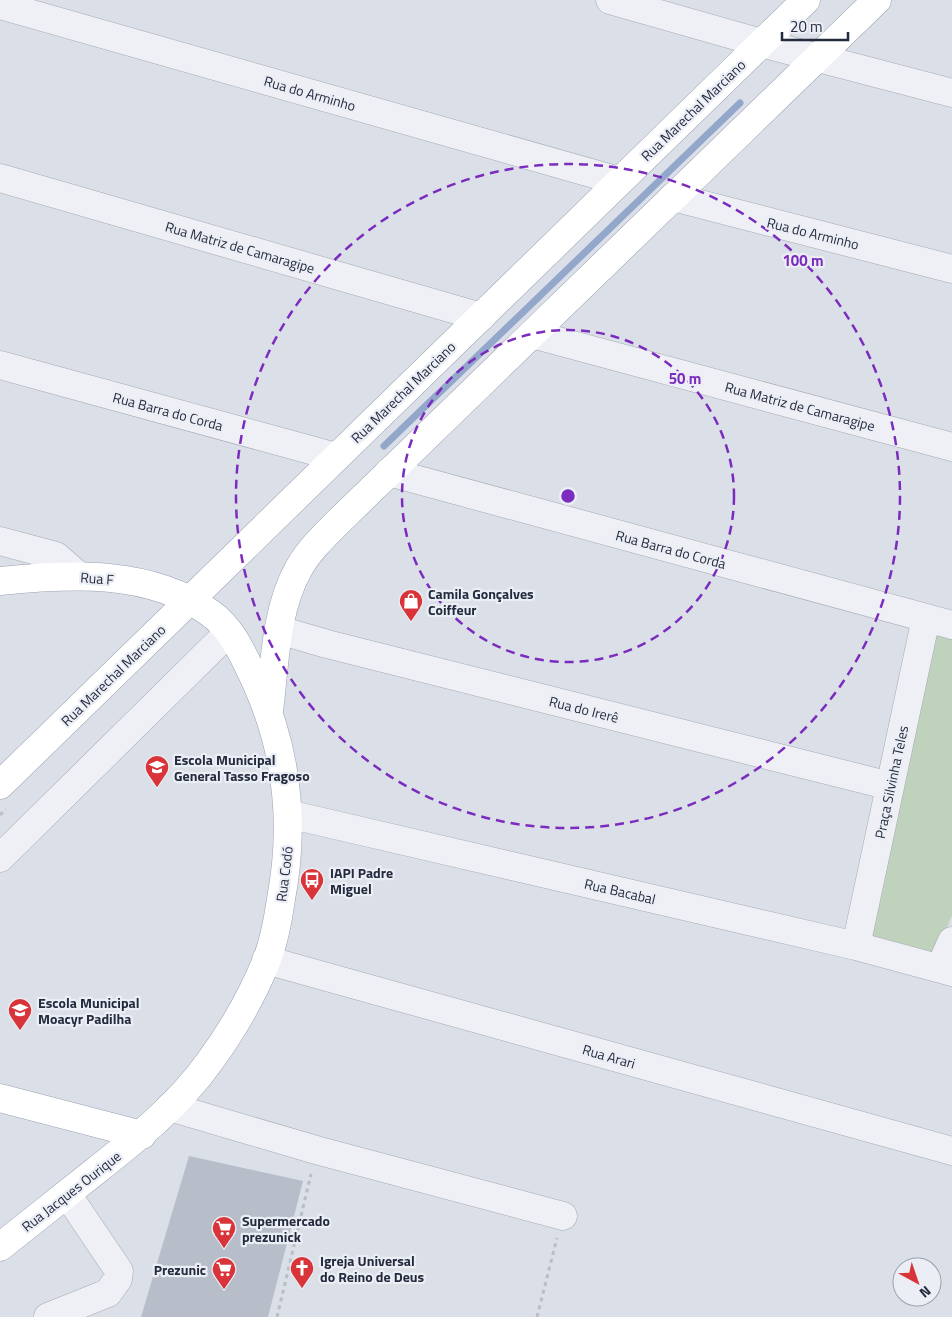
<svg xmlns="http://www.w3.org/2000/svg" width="952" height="1317" viewBox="0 0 952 1317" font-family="'Titillium Web',sans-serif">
<rect width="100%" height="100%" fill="#dbdfe7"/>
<!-- green -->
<path fill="#bfd2bc" d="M935,632L952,637V915L935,957L865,939Z"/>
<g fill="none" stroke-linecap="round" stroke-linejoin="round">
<!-- stream -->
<path stroke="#93a7cb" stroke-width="7" d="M384,446L740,103"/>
</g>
<!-- building -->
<path fill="#b8bdca" d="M189,1156L303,1181L268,1317H141Z"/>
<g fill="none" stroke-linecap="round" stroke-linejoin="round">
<!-- minor casing -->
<g stroke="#a4a9b4" stroke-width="29">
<path id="minor" d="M610,0L761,43L952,93
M0,5L619,181
M0,178L481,317
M673,197L952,269
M532,334L952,447
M0,365L336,457
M389,472L952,625
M0,541L56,556L79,576
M279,630L327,644L890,786
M288,814L856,946L952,972
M0,858L229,632
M856,946L926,618
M266,960L952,1151
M940,968L952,941
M170,1107L316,1150L563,1216
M48,1317L108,1293L118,1279L119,1271L67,1194"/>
</g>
<!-- major casing -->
<g stroke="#9aa1b4" stroke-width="29">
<path id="major" d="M0,581C70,574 150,569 210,613C233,629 244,657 256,682C287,751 295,825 281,899C278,920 274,942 266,962C252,996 232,1031 210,1061C179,1105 135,1140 93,1173C62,1198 31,1222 0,1247
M269,711C275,664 275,610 299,568C309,550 325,535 339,521L877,0
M0,785L806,0
M0,1098L142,1135"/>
</g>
<!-- path -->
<path stroke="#b9bdc5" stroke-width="3" stroke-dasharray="4 4" stroke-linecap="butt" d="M0,815L6,809
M277,1317L311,1174
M537,1317L557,1238"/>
<!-- minor -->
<use href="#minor" stroke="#eef0f5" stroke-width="28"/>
<!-- major -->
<use href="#major" stroke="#fff" stroke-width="28"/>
</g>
<!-- distance rings -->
<g fill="none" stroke="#7b2cbf" stroke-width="2.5" stroke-dasharray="9 6">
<circle cx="568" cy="496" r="166"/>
<circle cx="568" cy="496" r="332"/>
</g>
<!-- icons -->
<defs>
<g id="shop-pin" transform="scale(1.25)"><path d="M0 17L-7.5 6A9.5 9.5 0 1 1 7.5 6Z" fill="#d83439" stroke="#ebeef5"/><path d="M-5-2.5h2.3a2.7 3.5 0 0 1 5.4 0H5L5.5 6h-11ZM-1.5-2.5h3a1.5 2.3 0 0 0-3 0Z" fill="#fff"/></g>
<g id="school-pin" transform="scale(1.25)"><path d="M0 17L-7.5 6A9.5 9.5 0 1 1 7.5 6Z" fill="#d83439" stroke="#ebeef5"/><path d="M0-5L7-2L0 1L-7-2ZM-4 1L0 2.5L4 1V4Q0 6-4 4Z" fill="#fff"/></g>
<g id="bus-pin" transform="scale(1.25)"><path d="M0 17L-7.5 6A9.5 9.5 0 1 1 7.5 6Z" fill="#d83439" stroke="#ebeef5"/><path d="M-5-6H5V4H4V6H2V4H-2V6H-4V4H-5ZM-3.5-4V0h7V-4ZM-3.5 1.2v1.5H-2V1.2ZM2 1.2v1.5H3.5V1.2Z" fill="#fff"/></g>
<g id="supermarket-pin" transform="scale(1.25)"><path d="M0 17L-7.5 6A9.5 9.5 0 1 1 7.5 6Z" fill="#d83439" stroke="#ebeef5"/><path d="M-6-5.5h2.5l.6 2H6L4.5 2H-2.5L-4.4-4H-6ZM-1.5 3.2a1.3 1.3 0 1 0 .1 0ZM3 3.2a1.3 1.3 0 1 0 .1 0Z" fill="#fff"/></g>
<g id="church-pin" transform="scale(1.25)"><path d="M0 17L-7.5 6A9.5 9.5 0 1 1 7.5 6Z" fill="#d83439" stroke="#ebeef5"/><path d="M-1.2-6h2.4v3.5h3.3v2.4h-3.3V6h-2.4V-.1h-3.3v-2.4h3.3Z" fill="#fff"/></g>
</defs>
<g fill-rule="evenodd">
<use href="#shop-pin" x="411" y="601"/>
<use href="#school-pin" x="157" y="767"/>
<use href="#bus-pin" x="312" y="880"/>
<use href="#school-pin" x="20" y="1010"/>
<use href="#supermarket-pin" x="224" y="1228"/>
<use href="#church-pin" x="302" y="1268"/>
<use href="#supermarket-pin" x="224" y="1269"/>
</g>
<g text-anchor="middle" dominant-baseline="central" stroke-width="4.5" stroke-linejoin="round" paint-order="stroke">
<!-- street labels -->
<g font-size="14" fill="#242b3e" stroke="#ebeef5">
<text transform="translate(310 93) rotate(16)">Rua do Arminho</text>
<text transform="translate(693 110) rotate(-44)">Rua Marechal Marciano</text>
<text transform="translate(813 233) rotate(14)">Rua do Arminho</text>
<text transform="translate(240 247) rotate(16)">Rua Matriz de Camaragipe</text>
<text transform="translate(403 392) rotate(-44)">Rua Marechal Marciano</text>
<text transform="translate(800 406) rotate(15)">Rua Matriz de Camaragipe</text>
<text transform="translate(168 411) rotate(15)">Rua Barra do Corda</text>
<text transform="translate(671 549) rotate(15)">Rua Barra do Corda</text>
<text transform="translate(97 578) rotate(4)">Rua F</text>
<text transform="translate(113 675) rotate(-44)">Rua Marechal Marciano</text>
<text transform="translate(584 709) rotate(14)">Rua do Irerê</text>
<text transform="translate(891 782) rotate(-78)">Praça Silvinha Teles</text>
<text transform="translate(284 874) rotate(-83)">Rua Codó</text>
<text transform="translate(620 891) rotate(13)">Rua Bacabal</text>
<text transform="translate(609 1056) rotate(16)">Rua Arari</text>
<text transform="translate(71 1191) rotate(-38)">Rua Jacques Ourique</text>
</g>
<!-- poi labels -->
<g font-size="14" font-weight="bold" fill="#242b3e" stroke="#ebeef5" text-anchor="start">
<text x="428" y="593">Camila Gonçalves<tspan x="428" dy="16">Coiffeur</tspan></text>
<text x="174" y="759">Escola Municipal<tspan x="174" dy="16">General Tasso Fragoso</tspan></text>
<text x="330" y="872">IAPI Padre<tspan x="330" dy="16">Miguel</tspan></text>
<text x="38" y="1002">Escola Municipal<tspan x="38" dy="16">Moacyr Padilha</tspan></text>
<text x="242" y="1220">Supermercado<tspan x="242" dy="16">prezunick</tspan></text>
<text x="320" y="1260">Igreja Universal<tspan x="320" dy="16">do Reino de Deus</tspan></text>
<text x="206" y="1269" text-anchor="end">Prezunic</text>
</g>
</g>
<circle cx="568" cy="496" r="8" fill="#7b2cbf" stroke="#ebeef5" stroke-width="2.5"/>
<g font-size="15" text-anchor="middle" font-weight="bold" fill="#7b2cbf" stroke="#ebeef5" stroke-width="4.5" stroke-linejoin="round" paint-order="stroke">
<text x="803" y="266">100 m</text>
<text x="685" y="384">50 m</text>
</g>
<!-- north arrow -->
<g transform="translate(917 1282) rotate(140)"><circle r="24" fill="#ebeef5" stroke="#9ba0ac"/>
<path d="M0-4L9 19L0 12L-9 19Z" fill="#d83439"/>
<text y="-8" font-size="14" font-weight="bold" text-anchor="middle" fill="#242b3e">N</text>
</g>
<!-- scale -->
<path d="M782 32v8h66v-8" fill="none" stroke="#242b3e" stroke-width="2.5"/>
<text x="790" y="32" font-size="15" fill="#242b3e" stroke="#ebeef5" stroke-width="4" paint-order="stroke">20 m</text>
</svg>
